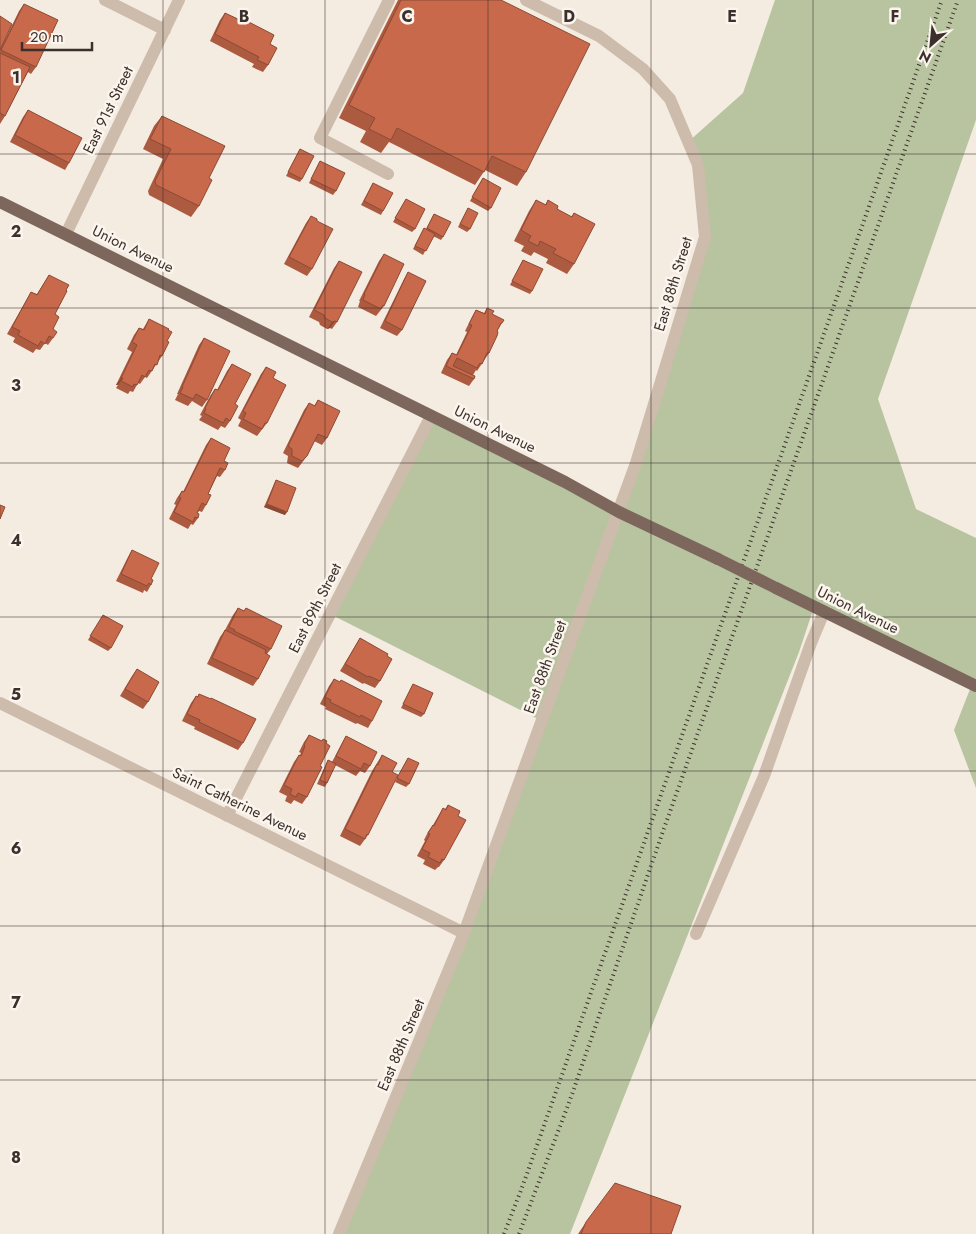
<svg xmlns="http://www.w3.org/2000/svg" width="976" height="1234" viewBox="0 0 976 1234" font-family="Jost,sans-serif">
<rect width="100%" height="100%" fill="#f4ebe1"/>
<!-- green -->
<path fill="#b8c4a0" d="M775,0H976V120L878,399L916,509L976,538V788L954,730L972,684L814,607L799,652L570,1234H339L542,721L330,614L431,416L618,511L705,237L688,142L743,93Z"/>
<g fill="none" stroke-linecap="round" stroke-linejoin="round">
<!-- minor -->
<path stroke="#cdbbac" stroke-width="12" d="M105,0L165,30
M388,174L320,138L389,0
M66,234L179,0
M0,703L464,933
M227,816L431,416
M696,934L764,776L811,643L824,612
M339,1234L464,933L636,463L705,237L698,165L670,99L643,69L599,36L526,0"/>
<!-- major -->
<path stroke="#7d675c" stroke-width="12" d="M0,202L565,482L619,512L718,559
M776,588L976,686"/>
<!-- rail -->
<path stroke="#3b302b" stroke-width="4" stroke-dasharray="1 4" stroke-linecap="butt" d="M504,1234L523,1185L942,0
M519,1234L570,1100L661,837L958,0"/>
<!-- major-bridge -->
<path stroke="#7d675c" stroke-width="12" d="M718,559L776,588"/>
</g>
<!-- wall -->
<path fill="#ac5a40" d="M398,0H501L526,172L517,186L485,170L475,185L389,142L381,153L360,142L366,131L339,118Z
M24,4L36,67L31,74L28,72L5,116L0,124V50L19,11Z
M225,13L270,44L268,65L263,72L252,67L254,64L210,41L220,20Z
M28,110L69,163L65,170L10,142L23,117Z
M162,116L209,178L199,206L191,217L149,195L148,191L163,159L143,149L154,126Z
M300,149L302,179L300,182L286,176Z
M320,161L336,191L333,195L309,183Z
M483,178L491,208L488,211L470,201Z
M373,183L383,211L381,215L361,205Z
M406,199L415,229L412,232L393,222Z
M536,200L545,205L548,200L557,209L571,217L574,213V264L567,274L546,263L548,259L534,252L531,256L521,251L524,246L514,241L529,211Z
M468,208L470,229L467,232L458,227Z
M434,214L443,237L441,240L433,236L423,255L413,249L422,232L424,228L426,229Z
M311,216L317,221L312,269L307,276L284,264L306,223Z
M384,254V306L376,316L358,307L360,301H359L379,261Z
M523,260L532,291L530,294L510,285Z
M339,261L337,322L332,329L330,328L327,329L320,325L319,322L309,317L334,268Z
M408,272L402,330L397,336L380,328L404,279Z
M49,275L55,314L53,329V338L48,345L45,343L40,350L36,349L33,353L13,342L15,338L7,334L31,292L37,294Z
M487,308L492,314L502,323L497,331L489,353L477,371L476,370L473,375L474,379L469,386L441,373L447,360L452,353L456,355L467,332L465,331L472,317L476,310L484,313Z
M149,319L168,330L167,341L162,356L147,378L145,377L140,384L138,383L133,392L130,391L128,394L116,388L118,385H116L132,352L127,349L134,335L139,328L143,329Z
M204,338L207,400L202,407L192,401L188,406L175,400L178,394H177L199,345Z
M232,364L235,404L230,421L225,428L221,426L218,430L199,420L202,416L200,415L210,396L215,389L217,390L227,371Z
M266,367L273,378L267,423L257,436L238,426L241,420L238,418L261,374Z
M318,400L327,438L322,445L314,441L307,456L298,468L287,463L288,456L283,453L304,410L309,403L314,406Z
M211,438L224,461L225,470L220,477L217,476L208,494L206,505L202,512L199,511L197,513L198,518L193,525L191,524L188,529L169,519L176,505L174,504L177,498L182,491L183,492L206,445Z
M276,480L285,515L264,507L274,484Z
M132,550L151,579V585L147,592L144,590L143,593L116,581L128,557Z
M238,608L244,611L246,608L271,649L267,654L258,679L253,686L207,664L220,637L225,630L233,615Z
M103,615L111,648L108,651L88,640Z
M360,638L387,656L380,681L375,688L364,683L363,684L340,671Z
M137,669L148,702L143,709L120,696L132,676Z
M334,679L372,721L368,728L357,723L356,724L325,709L326,707L320,704L329,686Z
M413,684L424,714L421,717L401,708Z
M199,694L243,743L238,750L194,729L195,727L182,721L191,703L196,696L197,697Z
M309,735L320,766L307,797L302,804L294,800L291,804L285,801L287,796L279,792L294,762L299,755H300L301,753L299,752L304,742Z
M346,736L370,766L365,773L360,771L356,776L335,765L327,783L325,787L317,784L326,764L328,760L332,762L342,743Z
M382,755L392,772L368,835L360,846L340,836L372,771Z
M408,758L409,784L406,787L395,782Z
M448,805L458,816L444,860L439,867H438L435,870L423,864L425,860L417,856L425,841L424,840L428,832L433,825L443,808L445,809Z
M586,1222L671,1234H578Z"/>
<!-- shaded-wall -->
<path fill="#8c4a34" d="M335,321L330,328L327,329L332,322Z
M121,378H123L118,385H116Z
M267,504L287,512L285,515L264,507Z"/>
<!-- building -->
<path fill="#c8694b" stroke="#8c4a34" d="M401,0H501L590,44L526,172L492,156L484,172L397,128L391,140L369,129L375,118L349,105Z
M24,4L58,20L36,67L1,50Z
M225,13L242,21L243,19L274,35L270,44L277,48L268,65L257,60L259,57L215,34Z
M0,16L12,24L0,50Z
M0,53L30,67L5,116L0,113Z
M28,110L82,138L69,163L15,135Z
M162,116L225,146L209,178L212,180L199,206L156,185L155,181L171,149L150,139Z
M300,149L314,156L302,179L288,172Z
M320,161L345,173L336,191L311,179Z
M483,178L501,188L491,208L472,197Z
M373,183L393,193L383,211L364,201Z
M406,199L425,209L415,229L395,218Z
M536,200L546,205L548,200L558,206L557,209L572,217L574,213L595,224L574,264L553,253L556,249L540,241L538,246L528,241L531,236L521,230Z
M468,208L478,213L470,229L460,224Z
M434,214L451,222L443,237L427,228Z
M311,216L317,219V221L333,229L312,269L289,257Z
M424,228L435,234L426,251L415,246Z
M384,254L404,264L384,306L383,305L381,309L363,300L365,294H364Z
M523,260L543,269L532,291L512,281Z
M339,261L362,272L337,322L335,321L332,322L325,318L324,315L314,310Z
M408,272L426,281L402,330L385,321Z
M49,275L69,285L66,290L67,291L55,314L59,317L53,329L57,332L53,338L49,336L45,344L41,341L38,346L18,335L20,331L12,327L31,292L37,295Z
M487,308L494,311L492,314L504,320L502,323H501L497,331L498,332L497,336L489,353H487L482,364L480,363L477,368L457,358L453,366L475,376L474,379L446,366L452,353L457,355L472,325L469,324L476,310L485,314Z
M149,319L169,329L168,330L172,332L167,341L169,342L162,356L160,355L157,365L155,364L152,371L149,370L145,377L142,375L137,385L134,384L133,387L121,381L123,378H121L137,345L132,342L139,328L144,330Z
M204,338L230,351L207,400L196,394L193,399L180,393L183,387H182Z
M232,364L251,374L235,404L238,406L230,421L226,418L223,423L204,413L206,409L205,408L215,389L218,390Z
M266,367L276,372L273,378L286,385L267,423H265L262,429L243,419L246,413L243,411Z
M318,400L340,411L327,438L318,434L307,456L302,461L292,456V449L288,446L309,403L315,406Z
M211,438L230,448L224,461L228,463L225,470L220,468L208,494L211,495L206,505L202,503L197,513L199,514L198,518L195,517L193,522L174,512L181,498L179,497L182,491L184,492Z
M276,480L296,488L287,512L267,504Z
M0,505L5,507L0,519Z
M132,550L159,563L151,579L153,580L151,585L149,583L147,586L121,574Z
M238,608L244,611L246,608L282,626L271,649L234,631L235,630L229,627Z
M103,615L123,626L111,648L90,636Z
M225,630L266,650L265,653L270,656L258,679L212,658Z
M360,638L388,654L387,656L392,659L380,681L369,676L368,677L345,664Z
M137,669L159,682L148,702L125,689Z
M334,679L340,682L341,680L382,701L372,721L361,715L360,717L330,702L331,700L325,697Z
M413,684L433,693L424,714L403,704Z
M199,694L211,699V698L256,719L243,743L199,722L200,720L187,714L196,696L198,697Z
M309,735L322,741L323,739L327,741L326,743L330,746L320,766L322,767L307,797L298,793L296,797L290,794L292,789L284,785L299,755L301,756L305,746L304,745Z
M346,736L377,752L370,766L364,763L361,769L336,756Z
M382,755L397,763L392,772L398,775L368,835L367,834L365,839L345,829L377,764L378,765Z
M408,758L419,763L409,784L397,778Z
M328,760L336,764L327,783L320,780Z
M448,805L460,811L458,816L466,820L444,860L442,859L440,863L428,857L430,853L422,849L430,834L428,833L433,825L434,826L443,808L446,810Z
M615,1183L681,1206L671,1234H581L586,1222Z"/>
<!-- grid -->
<path fill="none" stroke="#3b302b" stroke-width="1" stroke-opacity="0.55" d="M163,0V1234M325,0V1234M488,0V1234M651,0V1234M813,0V1234M0,154H976M0,308H976M0,463H976M0,617H976M0,771H976M0,926H976M0,1080H976"/>
<g text-anchor="middle" dominant-baseline="central" stroke-width="5" stroke-linejoin="round" paint-order="stroke">
<!-- street labels -->
<g font-size="15" fill="#3b302b" stroke="#fbf5ee">
<text transform="translate(108 110) rotate(-64)">East 91st Street</text>
<text transform="translate(133 249) rotate(26)">Union Avenue</text>
<text transform="translate(673 284) rotate(-73)">East 88th Street</text>
<text transform="translate(495 429) rotate(26)">Union Avenue</text>
<text transform="translate(315 608) rotate(-63)">East 89th Street</text>
<text transform="translate(858 610) rotate(26)">Union Avenue</text>
<text transform="translate(545 667) rotate(-70)">East 88th Street</text>
<text transform="translate(240 804) rotate(26)">Saint Catherine Avenue</text>
<text transform="translate(401 1045) rotate(-67)">East 88th Street</text>
</g>
</g>
<g font-size="16" text-anchor="middle" font-weight="bold" fill="#3b302b" stroke="#fbf5ee" stroke-width="5" stroke-linejoin="round" paint-order="stroke">
<text x="244" y="22">B</text>
<text x="407" y="22">C</text>
<text x="569" y="22">D</text>
<text x="732" y="22">E</text>
<text x="895" y="22">F</text>
<text x="16" y="83">1</text>
<text x="16" y="237">2</text>
<text x="16" y="391">3</text>
<text x="16" y="546">4</text>
<text x="16" y="700">5</text>
<text x="16" y="854">6</text>
<text x="16" y="1008">7</text>
<text x="16" y="1163">8</text>
</g>
<!-- north arrow -->
<g transform="translate(931 45) rotate(207)" stroke="#fbf5ee" stroke-width="4" paint-order="stroke">
<path d="M0-4L9 19L0 12L-9 19Z" fill="#3b302b"/>
<text y="-8" font-size="14" font-weight="bold" text-anchor="middle" fill="#3b302b">N</text>
</g>
<!-- scale -->
<path d="M22 42v8h70v-8" fill="none" stroke="#3b302b" stroke-width="2.5"/>
<text x="30" y="42" font-size="15" fill="#3b302b" stroke="#fbf5ee" stroke-width="4" paint-order="stroke">20 m</text>
</svg>
